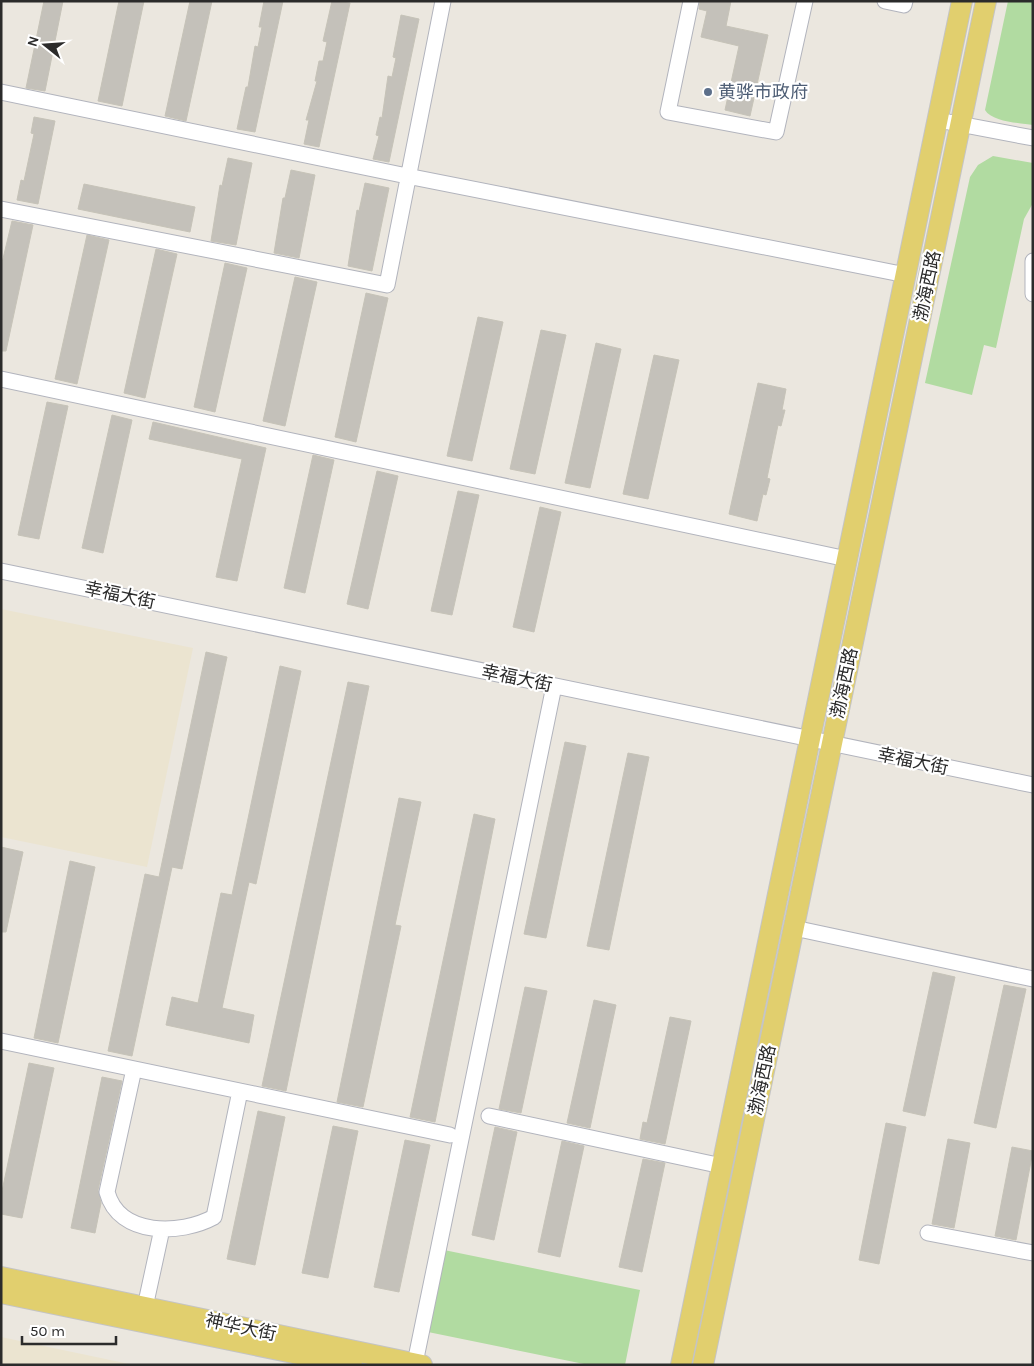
<svg xmlns="http://www.w3.org/2000/svg" width="1034" height="1366" viewBox="0 0 1034 1366" font-family="Karla,'Noto Sans SC',sans-serif">
<rect width="100%" height="100%" fill="#ebe7df"/>
<!-- education -->
<path fill="#ebe4d0" d="M1,609L193,648L147,867L1,837Z
M1,1337L134,1365H1Z"/>
<!-- green -->
<path fill="#b1dba1" d="M1008,1H1033V125C1020,123 992,122 985,110Z
M993,156L1033,163V203L1024,219L996,348L984,345L972,395L925,383L970,177L978,165Z
M444,1250L640,1290L625,1365H589L428,1332Z"/>
<!-- building -->
<path fill="#c4c1ba" stroke="#c6c3b8" d="M44,1H63L45,91L26,88Z
M119,1H144L122,106L98,101Z
M190,1H212L186,121L165,116Z
M264,1H283L255,132L237,129L246,87H248L255,46L258,47L262,27H259Z
M332,1L350,3L319,147L304,144L309,120H306L317,81H315L319,61H323L327,42L323,41Z
M700,1H731L726,26L768,35L750,116L725,110L739,46L701,37L707,11L699,9Z
M401,15L419,19L389,162L373,159L379,136L376,135L380,117L382,118L388,76L392,77L396,58L393,57Z
M34,117L55,121L38,204L17,200L21,180L24,181L34,134L31,133Z
M228,158L252,163L236,245L211,241L220,185L222,186Z
M291,170L315,175L299,258L274,253L283,198H285Z
M365,183L389,188L372,271L348,266L357,210L359,211Z
M84,184L195,207L190,232L78,209Z
M12,221L33,225L6,351H1V267Z
M87,235L109,240L77,384L55,379Z
M156,249L177,254L145,398L124,393Z
M225,263L247,268L215,412L194,407Z
M295,277L317,282L285,426L263,421Z
M366,293L388,298L356,442L335,437Z
M478,317L503,322L472,461L447,456Z
M541,330L566,335L535,474L510,469Z
M596,343L621,349L590,488L565,483Z
M654,355L679,360L648,499L623,494Z
M758,383L786,389L782,410H785L781,426L778,425L767,478L770,479L766,495L763,494L757,521L729,514Z
M47,402L68,406L39,539L18,535Z
M112,415L132,420L103,553L82,548Z
M153,422L266,448L237,581L216,577L242,459L149,439Z
M313,455L334,460L305,593L284,588Z
M377,471L398,476L368,609L347,604Z
M458,491L479,495L452,615L431,611Z
M540,507L561,512L534,632L513,627Z
M206,652L227,657L182,869L172,867L132,1056L108,1051L145,874L159,877Z
M280,666L301,671L256,884L249,882L222,1008L254,1015L249,1043L166,1025L172,997L198,1003L221,893L232,895Z
M348,682L369,686L286,1091L262,1086Z
M565,742L586,746L546,938L524,934Z
M628,753L649,757L609,950L587,946Z
M399,798L421,802L395,925L401,926L363,1107L337,1102Z
M474,814L495,819L435,1122L410,1117Z
M1,847L23,852L6,932H1Z
M70,861L95,867L58,1043L34,1038Z
M933,972L955,977L925,1116L903,1111Z
M1004,985L1026,989L996,1128L974,1123Z
M525,987L547,991L521,1113L499,1109Z
M594,1000L616,1005L590,1128L567,1123Z
M670,1017L691,1021L665,1144L640,1139L643,1122L647,1123Z
M29,1063L54,1068L22,1218L1,1214V1196Z
M102,1077L122,1081L98,1190L101,1203L95,1233L71,1228Z
M258,1111L285,1117L255,1265L227,1259Z
M886,1123L906,1127L879,1264L859,1260Z
M333,1126L358,1131L328,1278L302,1273Z
M495,1127L517,1132L494,1240L472,1235Z
M948,1139L970,1143L954,1228L932,1224Z
M405,1140L430,1145L399,1292L374,1287Z
M562,1141L584,1146L560,1257L538,1252Z
M1012,1147L1033,1151L1016,1240L995,1236Z
M643,1159L665,1163L642,1272L619,1267Z"/>
<g fill="none" stroke-linecap="round" stroke-linejoin="round">
<!-- minor casing -->
<g stroke="#b2b4bd" stroke-width="17">
<path id="minor" d="M691,1L668,112L776,132L805,1
M885,1L904,5L905,1
M1,92L407,176L906,275
M938,120L1033,138
M1,209L387,285L443,1
M1033,261V294
M1,379L847,559
M1,571L1033,785
M794,928L1033,979
M1,1041L450,1135
M134,1069L107,1192C119,1237 181,1235 214,1217L240,1091
M489,1116L722,1166
M928,1233L1033,1253
M145,1307L162,1229
M415,1363L554,686"/>
</g>
<!-- major casing -->
<g stroke="#c4c4c4" stroke-width="22">
<path id="major" d="M1,1277L422,1365
M1,1293L352,1365
M681,1365L962,1
M703,1365L986,1"/>
</g>
<!-- minor -->
<use href="#minor" stroke="#fff" stroke-width="15"/>
<!-- major -->
<use href="#major" stroke="#e1cf6e" stroke-width="20"/>
</g>
<!-- markers -->
<circle fill="#5c6f8a" stroke="#fff" stroke-width="2" cx="708" cy="92" r="5"/>
<g text-anchor="middle" dominant-baseline="central" stroke-width="4.5" stroke-linejoin="round" paint-order="stroke">
<!-- service labels -->
<g font-size="18" fill="#4e5e75" stroke="#fff" text-anchor="start">
<text x="718" y="92">黄骅市政府</text>
</g>
<!-- street labels -->
<g font-size="18" fill="#2b2b2b" stroke="#fff">
<text transform="translate(927 286) rotate(-78)">渤海西路</text>
<text transform="translate(120 595) rotate(12)">幸福大街</text>
<text transform="translate(517 678) rotate(12)">幸福大街</text>
<text transform="translate(844 683) rotate(-78)">渤海西路</text>
<text transform="translate(913 761) rotate(12)">幸福大街</text>
<text transform="translate(762 1080) rotate(-78)">渤海西路</text>
<text transform="translate(241 1327) rotate(12)">神华大街</text>
</g>
</g>
<!-- border -->
<rect width="1034" height="1366" fill="none" stroke="#2b2b2b" stroke-width="5"/>
<!-- north arrow -->
<g transform="translate(45 45) rotate(287)" stroke="#ffffff" stroke-width="4" paint-order="stroke">
<path d="M0-4L9 19L0 12L-9 19Z" fill="#2b2b2b"/>
<text y="-8" font-size="14" font-weight="bold" text-anchor="middle" fill="#2b2b2b">N</text>
</g>
<!-- scale -->
<path d="M22 1336v8h94v-8" fill="none" stroke="#2b2b2b" stroke-width="2.5"/>
<text x="30" y="1336" font-size="15" fill="#2b2b2b" stroke="#ffffff" stroke-width="4" paint-order="stroke">50 m</text>
</svg>
